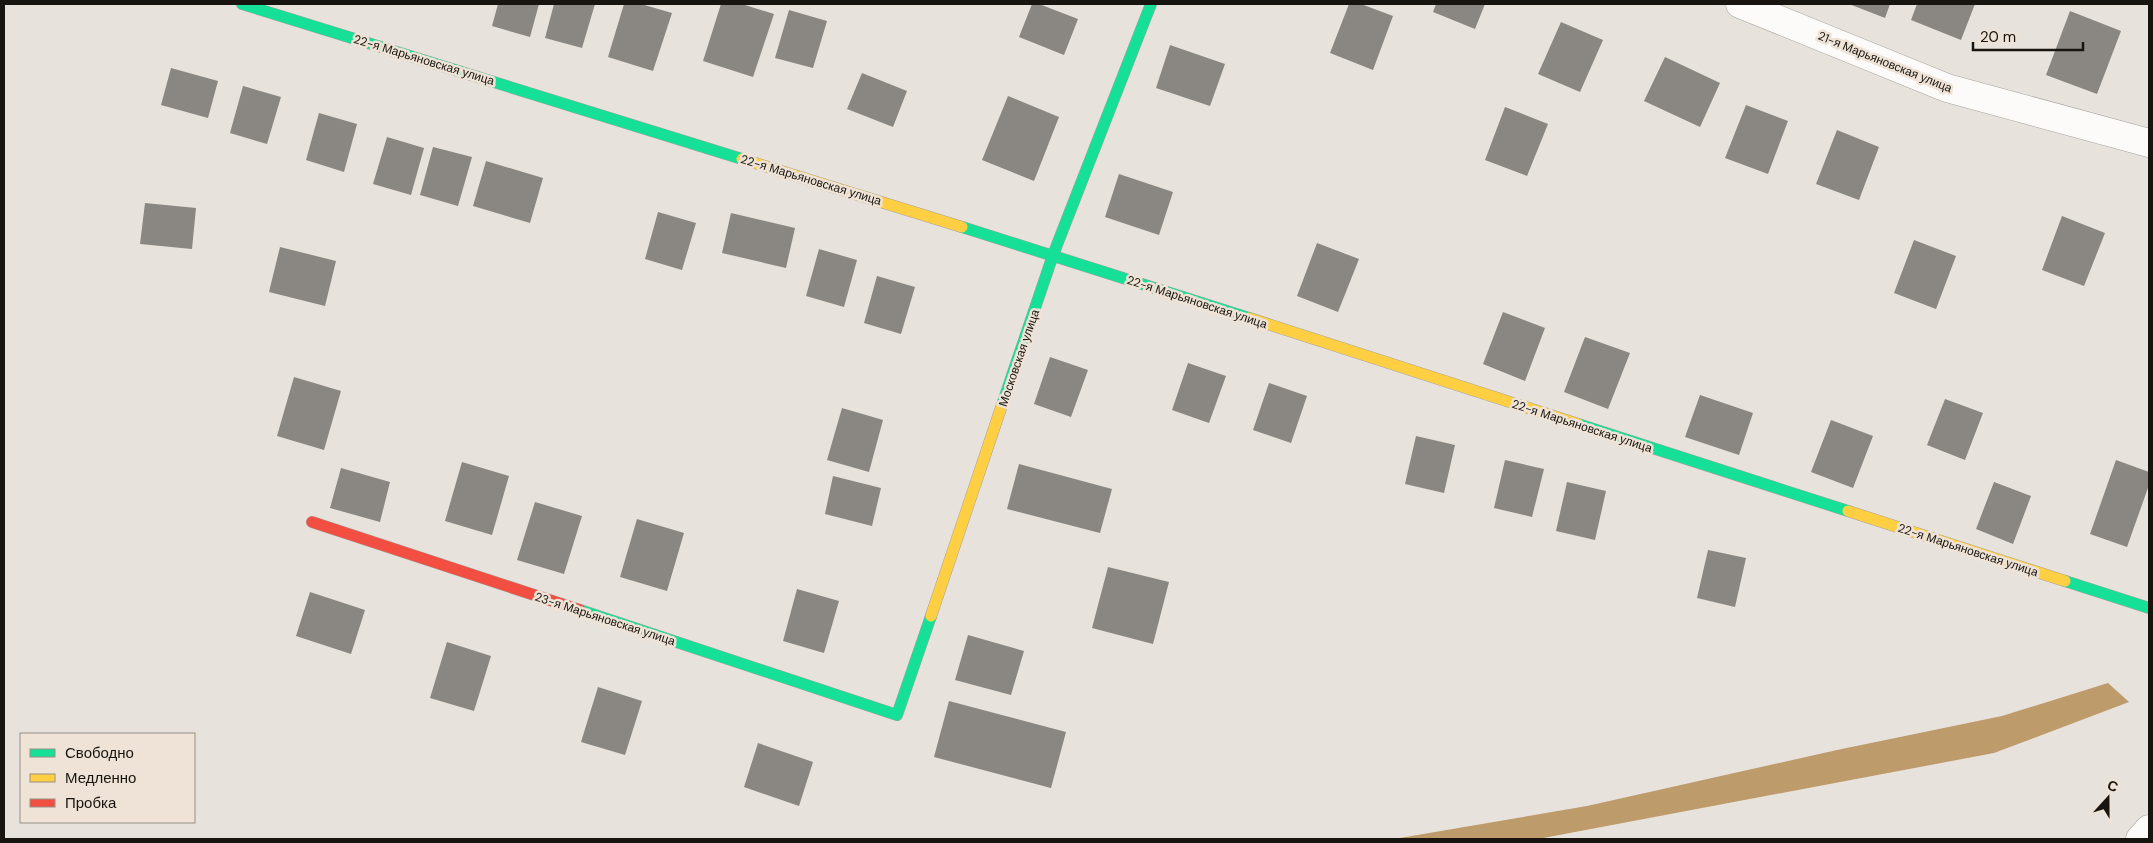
<svg xmlns="http://www.w3.org/2000/svg" width="2153" height="843" viewBox="0 0 2153 843" font-family="'DM Sans',sans-serif">
<rect width="100%" height="100%" fill="#e8e2dc"/>
<!-- water -->
<path fill="#bd9b6a" d="M2108,683L2129,702L1994,753L1538,839H1394L1587,806L1837,750L2002,716Z"/>
<!-- building -->
<path fill="#8a8681" d="M498,4H539L530,37L492,26Z
M554,4H595L582,48L545,38Z
M624,4H641L672,13L653,71L608,57Z
M721,4H742L774,14L753,77L703,61Z
M1032,4H1039L1078,19L1064,55L1019,37Z
M1349,4H1361L1393,16L1373,70L1330,53Z
M1436,4H1485L1475,29L1433,12Z
M1849,4H1890L1885,18Z
M1917,4H1975L1961,40L1911,20Z
M789,10L827,21L813,68L775,58Z
M2070,11L2121,31L2097,94L2046,75Z
M1561,22L1603,40L1580,92L1538,74Z
M1170,45L1225,64L1210,106L1156,88Z
M1665,57L1720,83L1700,127L1644,101Z
M171,68L218,81L208,118L161,105Z
M862,73L907,91L893,127L847,109Z
M243,86L281,97L267,144L230,133Z
M1008,96L1059,117L1034,181L982,160Z
M1746,105L1788,121L1768,174L1725,158Z
M1505,107L1548,124L1527,176L1485,160Z
M319,113L357,124L344,172L306,160Z
M1837,130L1879,147L1859,200L1816,184Z
M387,137L424,148L411,195L373,184Z
M433,147L472,157L458,206L420,195Z
M486,161L543,178L530,223L473,206Z
M1119,174L1173,192L1159,235L1105,217Z
M145,203L196,208L192,249L140,244Z
M658,212L696,223L682,270L645,259Z
M731,213L795,228L786,268L722,253Z
M2062,216L2105,233L2084,286L2042,270Z
M1914,240L1956,256L1936,309L1894,293Z
M1317,243L1359,259L1338,312L1297,296Z
M280,247L336,261L325,306L269,292Z
M819,249L857,260L844,307L806,296Z
M877,276L915,287L901,334L864,323Z
M1503,312L1545,328L1525,381L1483,364Z
M1585,337L1630,353L1608,409L1564,392Z
M1050,357L1088,370L1071,417L1034,404Z
M1188,363L1226,376L1209,423L1172,410Z
M294,377L341,391L324,450L277,436Z
M1269,383L1307,396L1291,443L1253,430Z
M1700,395L1753,413L1739,455L1685,437Z
M1945,399L1983,413L1965,460L1927,445Z
M842,408L883,420L869,472L827,460Z
M1831,420L1873,436L1853,488L1811,472Z
M1416,436L1455,445L1444,493L1405,484Z
M1505,460L1544,469L1532,517L1494,508Z
M2116,460L2149,472V485L2127,547L2090,534Z
M462,462L509,476L492,535L445,521Z
M1019,464L1112,489L1100,533L1007,509Z
M341,468L390,482L380,522L330,508Z
M833,476L881,488L872,526L825,514Z
M1567,482L1606,491L1595,540L1556,531Z
M1994,482L2031,496L2013,544L1976,529Z
M535,502L582,516L564,574L517,560Z
M637,519L684,533L667,591L620,577Z
M1708,550L1746,558L1735,607L1697,598Z
M1108,567L1169,582L1153,644L1092,628Z
M797,589L839,601L824,653L783,641Z
M310,592L365,610L351,654L296,636Z
M968,635L1024,651L1011,695L955,680Z
M447,642L491,656L474,711L430,698Z
M598,687L642,701L625,755L581,742Z
M949,701L1066,732L1051,788L934,757Z
M758,743L813,762L799,806L744,787Z"/>
<g fill="none" stroke-linecap="round" stroke-linejoin="round">
<!-- street casing -->
<g stroke="#a8a39e" stroke-width="29">
<path id="street" d="M1740,4L1947,88L2149,143
M2140,839L2149,829"/>
</g>
<!-- fast casing -->
<g stroke="#a8a39e" stroke-width="12">
<path id="fast" d="M242,4L742,159
M962,227L1249,318
M1002,405L1053,255L1151,4
M1578,424L1848,511
M2065,581L2149,608
M580,610L897,715L931,616"/>
</g>
<!-- slow casing -->
<g stroke="#a8a39e" stroke-width="12">
<path id="slow" d="M742,159L962,227
M1249,318L1578,424
M1848,511L2065,581
M931,616L1002,405"/>
</g>
<!-- jam casing -->
<g stroke="#a8a39e" stroke-width="12">
<path id="jam" d="M312,522L580,610"/>
</g>
<!-- street -->
<use href="#street" stroke="#fcfbfa" stroke-width="28"/>
<!-- fast -->
<use href="#fast" stroke="#16e098" stroke-width="11"/>
<!-- slow -->
<use href="#slow" stroke="#ffcf43" stroke-width="11"/>
<!-- jam -->
<use href="#jam" stroke="#f24e42" stroke-width="11"/>
</g>
<g text-anchor="middle" dominant-baseline="central" stroke-width="5" stroke-linejoin="round" paint-order="stroke">
<!-- street labels -->
<g font-size="12" fill="#181410" stroke="#eee3d6">
<text transform="translate(424 60) rotate(17)">22-я Марьяновская улица</text>
<text transform="translate(1885 62) rotate(22)">21-я Марьяновская улица</text>
<text transform="translate(811 180) rotate(17)">22-я Марьяновская улица</text>
<text transform="translate(1197 302) rotate(18)">22-я Марьяновская улица</text>
<text transform="translate(1019 358) rotate(-71)">Московская улица</text>
<text transform="translate(1582 426) rotate(18)">22-я Марьяновская улица</text>
<text transform="translate(1968 550) rotate(18)">22-я Марьяновская улица</text>
<text transform="translate(605 619) rotate(18)">23-я Марьяновская улица</text>
</g>
</g>
<!-- border -->
<rect width="2153" height="843" fill="none" stroke="#181410" stroke-width="10"/>
<!-- legend -->
<rect x="20" y="733" width="175" height="90" fill="#eee3d6" stroke="#989087"/>
<rect x="30" y="749" width="25" height="8" fill="#16e098" stroke="#989087"/>
<text x="65" y="758" font-size="15" fill="#181410">Свободно</text>
<rect x="30" y="774" width="25" height="8" fill="#ffcf43" stroke="#989087"/>
<text x="65" y="783" font-size="15" fill="#181410">Медленно</text>
<rect x="30" y="799" width="25" height="8" fill="#f24e42" stroke="#989087"/>
<text x="65" y="808" font-size="15" fill="#181410">Пробка</text>
<!-- north arrow -->
<g transform="translate(2108 798) rotate(21)" stroke="#eee3d6" stroke-width="4" paint-order="stroke">
<path d="M0-4L9 19L0 12L-9 19Z" fill="#181410"/>
<text y="-8" font-size="14" font-weight="bold" text-anchor="middle" fill="#181410">С</text>
</g>
<!-- scale -->
<path d="M1973 42v8h110v-8" fill="none" stroke="#181410" stroke-width="2.5"/>
<text x="1980" y="42" font-size="15" fill="#181410" stroke="#eee3d6" stroke-width="4" paint-order="stroke">20 m</text>
</svg>
